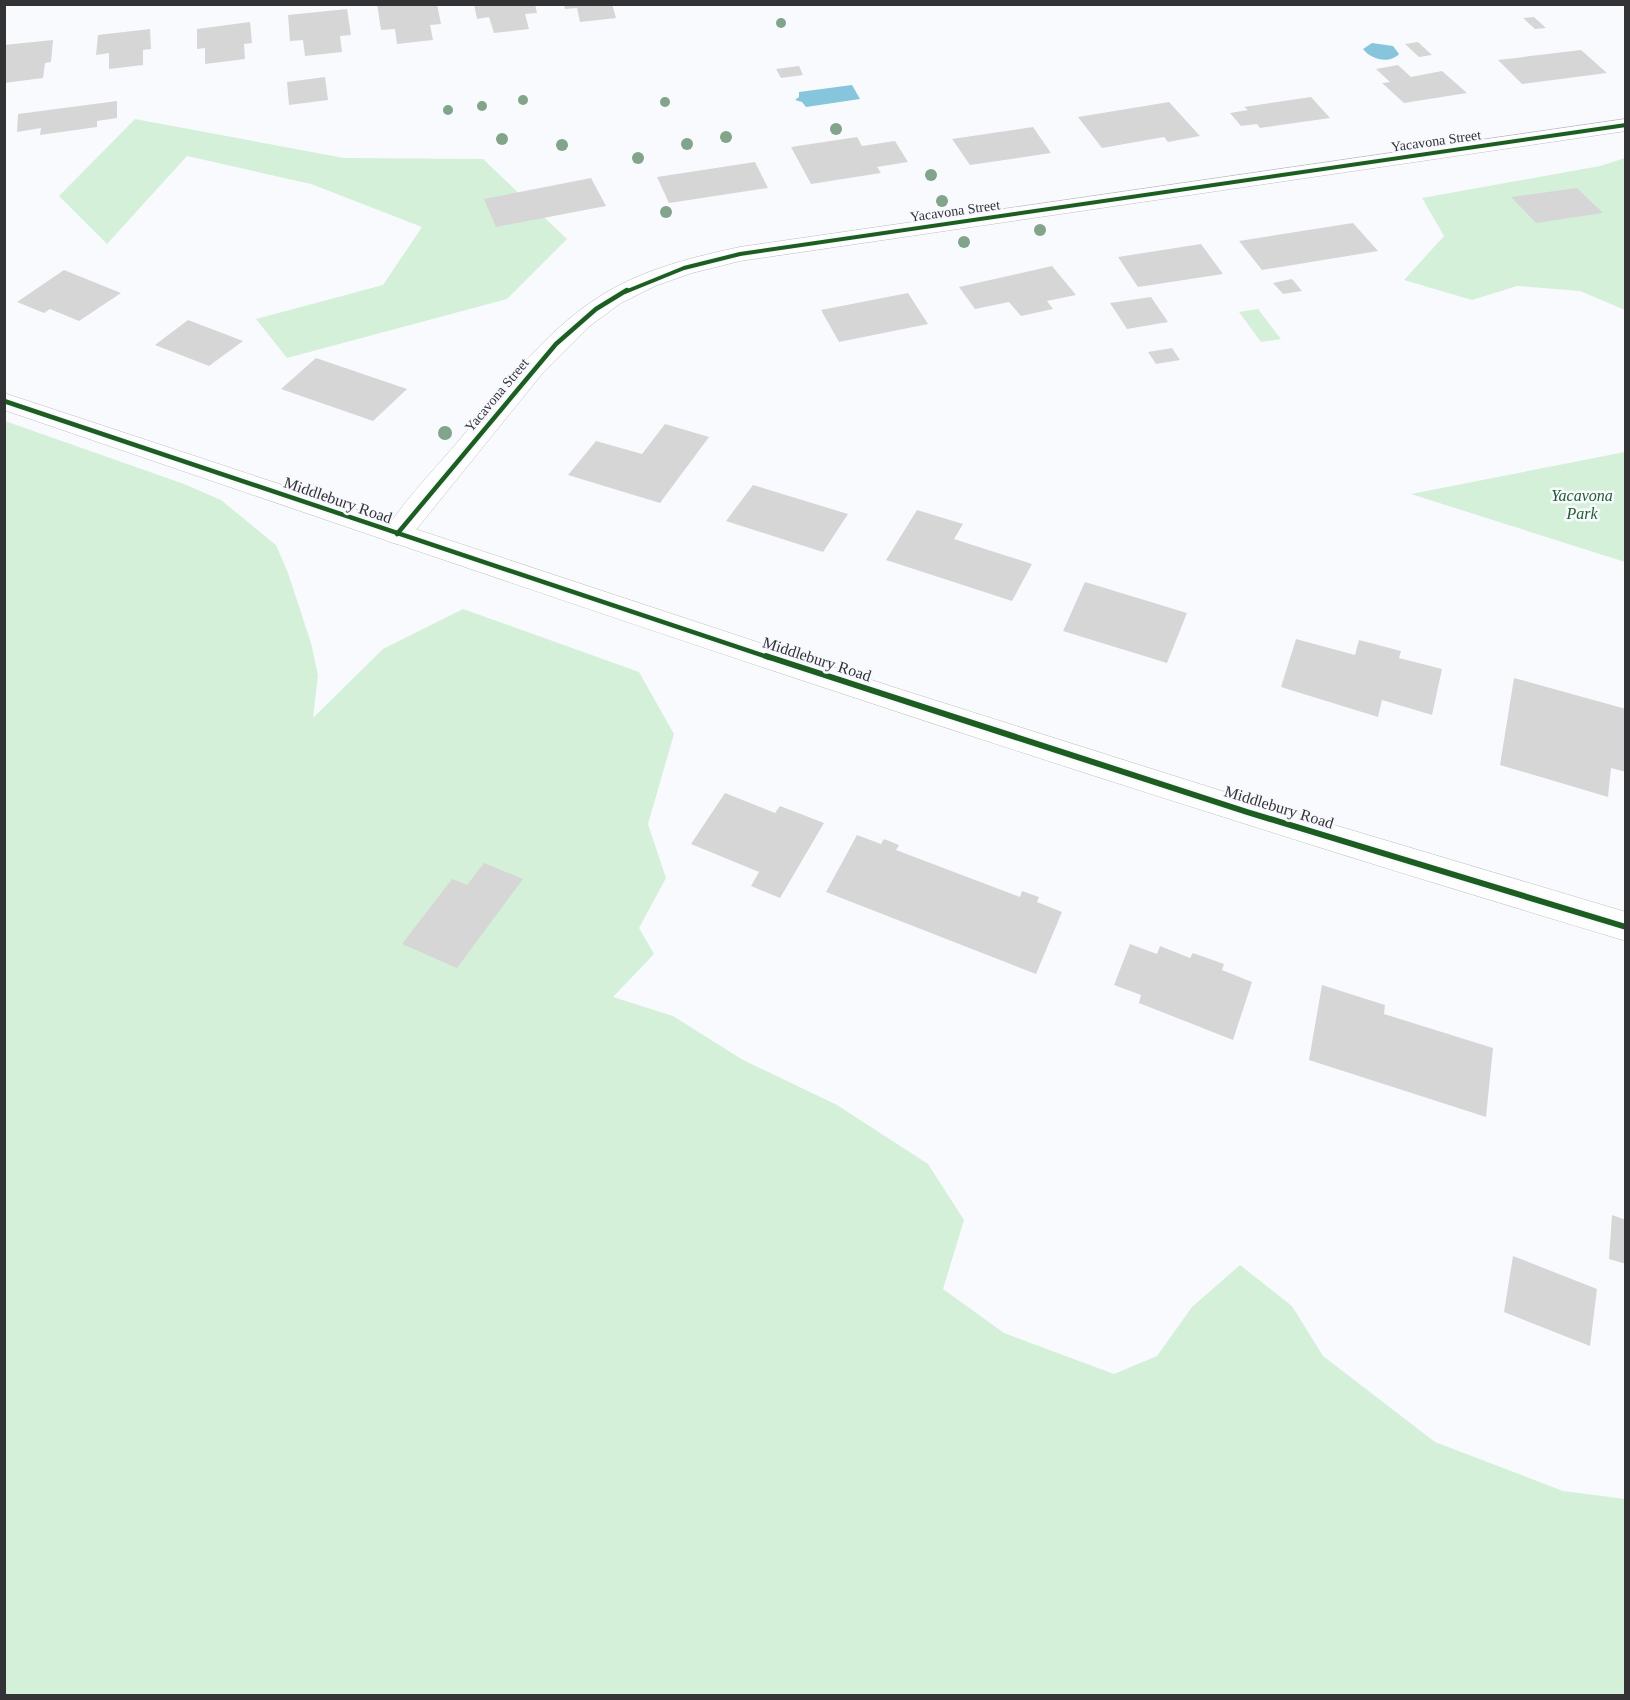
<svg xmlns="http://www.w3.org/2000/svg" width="1630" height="1700" viewBox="0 0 1630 1700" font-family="Georgia,serif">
<rect width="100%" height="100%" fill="#f9fafe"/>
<!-- green -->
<path fill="#d4f0d9" d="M135,119L344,158L483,159L567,239L507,299L287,358L256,319L383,285L422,227L311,184L187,156L107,244L59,196Z
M1625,158V310L1580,291L1517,286L1472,300L1404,280L1444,236L1422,198L1600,166Z
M1258,309L1281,339L1261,342L1239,312Z
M5,421L184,484L221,500L276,545L288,573L311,643L318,675L313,718L383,649L463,609L639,672L674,734L648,824L666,878L639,928L654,954L613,997L673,1016L743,1060L837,1105L928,1164L964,1220L943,1289L1004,1333L1114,1374L1157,1356L1192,1307L1240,1265L1292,1306L1323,1356L1435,1442L1563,1491L1625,1499V1695L5,1696Z
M1625,452V562L1411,494Z"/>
<!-- water -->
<path fill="#86c5db" d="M1372,43L1393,46L1399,54C1390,64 1371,60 1363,49Z
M852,85L860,99L806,107L802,102L795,100L799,97V92Z"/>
<!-- building -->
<path fill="#d7d6d7" d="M377,4H437L441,24L430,25L433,40L397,44L395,29L381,30Z
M474,4H535L537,13L525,14L529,29L494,33L489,17L477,19Z
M564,4H612L616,18L580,22L577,8L565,9Z
M347,9L351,35L340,36L342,52L305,56L303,40L290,41L288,15Z
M1534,17L1546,28L1535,29L1523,18Z
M250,22L252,43L244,44L245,59L205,64V48L197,49V29Z
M150,29L151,49L143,50V65L109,69V53L96,55L98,35Z
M53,40L51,62L45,63L43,78L4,83V45Z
M1418,42L1432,55L1419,57L1405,44Z
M1581,50L1607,73L1522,84L1498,60Z
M1398,65L1411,77L1442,71L1467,93L1404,103L1382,83L1390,82L1376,69Z
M799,66L803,75L781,78L776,69Z
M325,77L328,100L289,105L287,82Z
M1311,97L1330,118L1260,128L1257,124L1241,126L1230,113L1248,110L1244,107Z
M117,101V118L97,121V127L40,135L41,128L17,132L18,114Z
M1169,102L1200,136L1168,142L1164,137L1102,148L1078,117Z
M1033,127L1051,153L970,165L952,139Z
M857,137L862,146L895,141L908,162L877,167L881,173L811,184L791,147Z
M755,162L768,188L669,203L657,177Z
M591,178L606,206L496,227L484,199Z
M1577,188L1603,213L1536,223L1511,197Z
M1353,223L1378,251L1262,270L1239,241Z
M1201,244L1223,274L1138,287L1118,257Z
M1052,266L1076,295L1047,301L1053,309L1021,316L1009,302L975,309L959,287Z
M64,270L121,293L79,321L50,309L44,313L17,302Z
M1292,279L1302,291L1283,294L1273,283Z
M908,293L928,324L839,342L821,310Z
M1151,297L1168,322L1127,329L1110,303Z
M188,320L243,341L209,366L155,345Z
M1172,348L1180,360L1156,364L1148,352Z
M316,358L407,389L373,421L281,389Z
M665,424L709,437L660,503L568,475L596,441L642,454Z
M753,485L848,514L823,552L726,521Z
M917,510L963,524L954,539L1032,564L1012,601L886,560Z
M1085,582L1187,613L1167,663L1063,631Z
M1296,639L1355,655L1359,640L1401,651L1399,658L1442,669L1432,715L1382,700L1378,717L1281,687Z
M1514,678L1626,709V772L1611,768L1608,797L1500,765Z
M725,793L775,813L780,806L824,823L780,898L751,886L759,872L691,844Z
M857,835L881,844L884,839L899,845L896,850L1020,897L1022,891L1039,897L1037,902L1062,912L1036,974L826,892Z
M484,863L523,879L457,968L402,944L452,879L467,885Z
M1130,944L1157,954L1160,946L1190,958L1193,953L1224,964L1222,970L1252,982L1233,1040L1139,1003L1141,995L1114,985Z
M1322,985L1385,1005L1384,1014L1493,1048L1486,1117L1309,1060Z
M1612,1215L1626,1220V1264L1609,1259Z
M1513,1256L1597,1289L1590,1346L1504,1312Z"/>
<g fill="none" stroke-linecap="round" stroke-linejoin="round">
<!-- minor casing -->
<g stroke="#bcbdc0" stroke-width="1">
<path id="minor" d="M1626,119V131L740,261L692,273L655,286L621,303L591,325L541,375L407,541L397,544L387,541L383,534C404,500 435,469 461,438C504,387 545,330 602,295C644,269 693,257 740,247Z"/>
</g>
<!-- tertiary casing -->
<g stroke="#bcbdc0" stroke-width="1">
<path id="tertiary" d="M4,393L896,688L1247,799L1626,912V941C1500,903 1374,865 1249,825C832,694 418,551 4,410Z"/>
</g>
<!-- minor -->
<use href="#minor" fill="#fefeff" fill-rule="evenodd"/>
<!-- tertiary -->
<use href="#tertiary" fill="#fefeff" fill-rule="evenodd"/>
<!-- cycleway-far2 casing -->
<g stroke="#f8f9ff" stroke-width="6">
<path id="cycleway-far2" d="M625,292L684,268L740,254L1626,125"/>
</g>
<!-- cycleway-far1 casing -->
<g stroke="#f8f9ff" stroke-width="8">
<path id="cycleway-far1" d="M4,401L770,658
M397,534L556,344L596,309L627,290"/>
</g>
<!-- cycleway casing -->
<g stroke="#f8f9ff" stroke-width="10">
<path id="cycleway" d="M766,656L1247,812L1626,927"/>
</g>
<!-- cycleway-far2 -->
<use href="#cycleway-far2" stroke="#1b5e20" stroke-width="4"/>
<!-- cycleway-far1 -->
<use href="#cycleway-far1" stroke="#1b5e20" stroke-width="4.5"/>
<!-- cycleway -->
<use href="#cycleway" stroke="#1b5e20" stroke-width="6"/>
</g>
<!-- trees -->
<g fill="#81a48b">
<circle cx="781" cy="23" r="5"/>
<circle cx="523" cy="100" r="5"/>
<circle cx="665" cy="102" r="5"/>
<circle cx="482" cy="106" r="5"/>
<circle cx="448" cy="110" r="5"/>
<circle cx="836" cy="129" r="6"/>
<circle cx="726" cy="137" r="6"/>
<circle cx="502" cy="139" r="6"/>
<circle cx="687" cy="144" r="6"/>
<circle cx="562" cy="145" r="6"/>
<circle cx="638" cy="158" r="6"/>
<circle cx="931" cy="175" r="6"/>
<circle cx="942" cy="201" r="6"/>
<circle cx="666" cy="212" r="6"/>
<circle cx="1040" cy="230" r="6"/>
<circle cx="964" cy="242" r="6"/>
<circle cx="445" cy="433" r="7"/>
</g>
<g text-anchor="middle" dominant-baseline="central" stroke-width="5" stroke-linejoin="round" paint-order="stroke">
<!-- far-street labels -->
<g font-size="14" fill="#333336" stroke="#f8f9ff">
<text transform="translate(1436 141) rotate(-8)">Yacavona Street</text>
<text transform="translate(955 211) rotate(-8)">Yacavona Street</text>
<text transform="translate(497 395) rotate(-50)">Yacavona Street</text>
</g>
<!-- park labels -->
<g font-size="16" font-style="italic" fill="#1e5d2d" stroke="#f8f9ff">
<text x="1582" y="495">Yacavona<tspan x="1582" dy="18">Park</tspan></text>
</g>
<!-- street labels -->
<g font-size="16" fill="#333336" stroke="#f8f9ff">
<text transform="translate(338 500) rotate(19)">Middlebury Road</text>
<text transform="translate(817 659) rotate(18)">Middlebury Road</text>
<text transform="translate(1279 807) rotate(17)">Middlebury Road</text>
</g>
</g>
<!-- border -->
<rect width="1630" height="1700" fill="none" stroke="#333336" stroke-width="12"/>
</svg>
